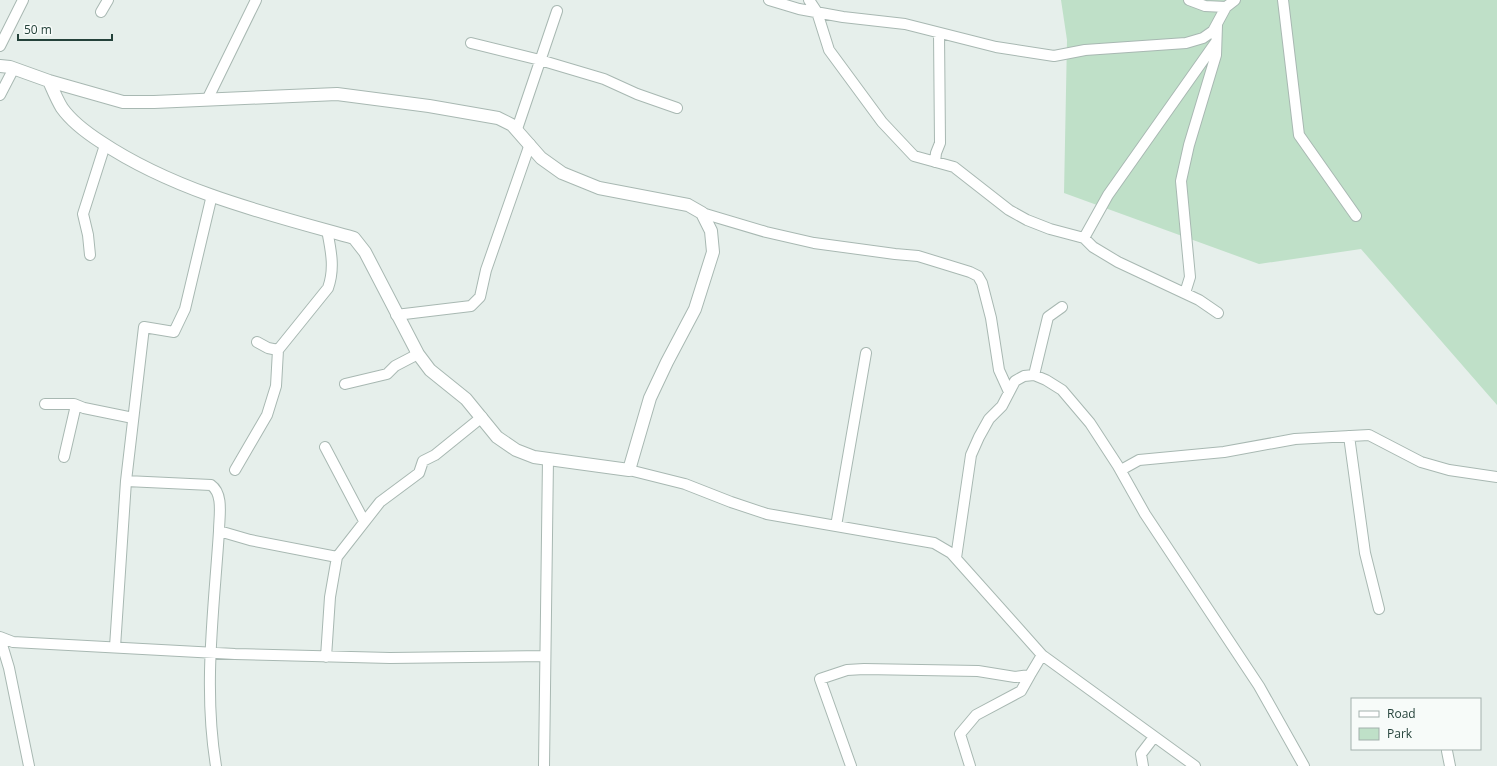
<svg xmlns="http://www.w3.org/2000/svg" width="1497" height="766" viewBox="0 0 1497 766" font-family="'Open Sans',sans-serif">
<rect width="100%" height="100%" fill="#e6efeb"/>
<!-- green -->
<path fill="#bfe0c8" d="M1061,0H1497V405L1361,249L1259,264L1064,193L1067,40Z"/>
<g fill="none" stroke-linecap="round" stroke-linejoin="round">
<!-- minor casing -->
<g stroke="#a8b8b2" stroke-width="12">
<path id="minor" d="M769,0L799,9L843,17L905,24L996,47L1054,56L1085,50L1186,43L1203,38L1213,31L1226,7
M809,0L817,12L829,50L882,122L914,156L954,167L1009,210L1027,220L1050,229L1084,238L1093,247L1118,262L1199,300L1218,313
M1189,0L1205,6L1226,7L1235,0
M1283,0L1299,135L1356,216
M101,12L108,0
M471,43L540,60L604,79L637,94L677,108
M0,46L23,0
M0,95L14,68
M207,100L256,0
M517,129L557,11
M935,162L936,153L940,143L939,33
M702,213L766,232L814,243L895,254L918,256L970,272L978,276L982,283L991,318L999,370L1009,392
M1084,238L1108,195L1216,42
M90,255L88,235L83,214L105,145
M1185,293L1190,277L1181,181L1189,145L1216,55L1217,25
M396,315L471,306L480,297L486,270L530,144
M257,342L268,348L278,350
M1034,375L1048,317L1062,307
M345,384L387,374L395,366L418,354
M45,404H74L84,408L133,418
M1349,436L1365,553L1379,609
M325,447L364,521
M64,457L76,405
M235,470L267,415L276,386L278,350L328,288C335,268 331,251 327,230
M629,470L685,484L731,502L767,514L934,543L951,553L1042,655L1195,766
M1121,470L1139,460L1224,452L1295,439L1369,435L1421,462L1449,470L1497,477
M126,481L211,485C224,494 219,517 219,531L250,540L337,557
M836,526L866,353
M956,558L971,455L979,437L989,419L1002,406L1015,381L1024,376L1034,375L1046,380L1062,390L1090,423L1118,466L1145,514L1259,686L1304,766
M0,637L13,642L235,654L390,658L545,656
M0,638L9,668L29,766
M115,647L126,481L144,327L174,332L185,309L212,195
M326,657L330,597L337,557L380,502L419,473L423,461L435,455L482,417
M1447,751L1450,766
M216,766C203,688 214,609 219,531
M544,766L548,459
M851,766L820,679L847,670L864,669L978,671L1015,677L1030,675L1042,655
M970,766L960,734L976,715L1021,691L1030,675
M1143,766L1141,754L1154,737"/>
</g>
<!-- tertiary casing -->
<g stroke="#a8b8b2" stroke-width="14">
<path id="tertiary" d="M0,66L10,67L49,81L123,102H154L337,94L429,106L498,118L512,125L541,158L562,173L599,188L688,205L702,213L711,231L713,252L695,309L667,362L650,398L629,470L534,457L516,450L497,437L466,399L430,370L418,354L365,252L354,238C268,214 176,192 101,142C87,133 72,122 62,108C57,100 53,90 49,81"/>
</g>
<!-- minor -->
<use href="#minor" stroke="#fff" stroke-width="10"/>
<!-- tertiary -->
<use href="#tertiary" stroke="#fff" stroke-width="12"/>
</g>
<!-- legend -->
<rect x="1351" y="698" width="130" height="52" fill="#f7fbf9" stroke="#a3b1ad"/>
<rect x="1359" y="711" width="20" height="6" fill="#ffffff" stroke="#a3b1ad"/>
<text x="1387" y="718" font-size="12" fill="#24423a">Road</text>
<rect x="1359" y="728" width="20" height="12" fill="#bfe0c8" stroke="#a3b1ad"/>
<text x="1387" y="738" font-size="12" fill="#24423a">Park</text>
<!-- scale -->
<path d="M18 34v6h94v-6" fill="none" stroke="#24423a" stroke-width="2"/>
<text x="24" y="34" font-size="12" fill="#24423a" stroke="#f7fbf9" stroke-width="3" paint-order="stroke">50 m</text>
</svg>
